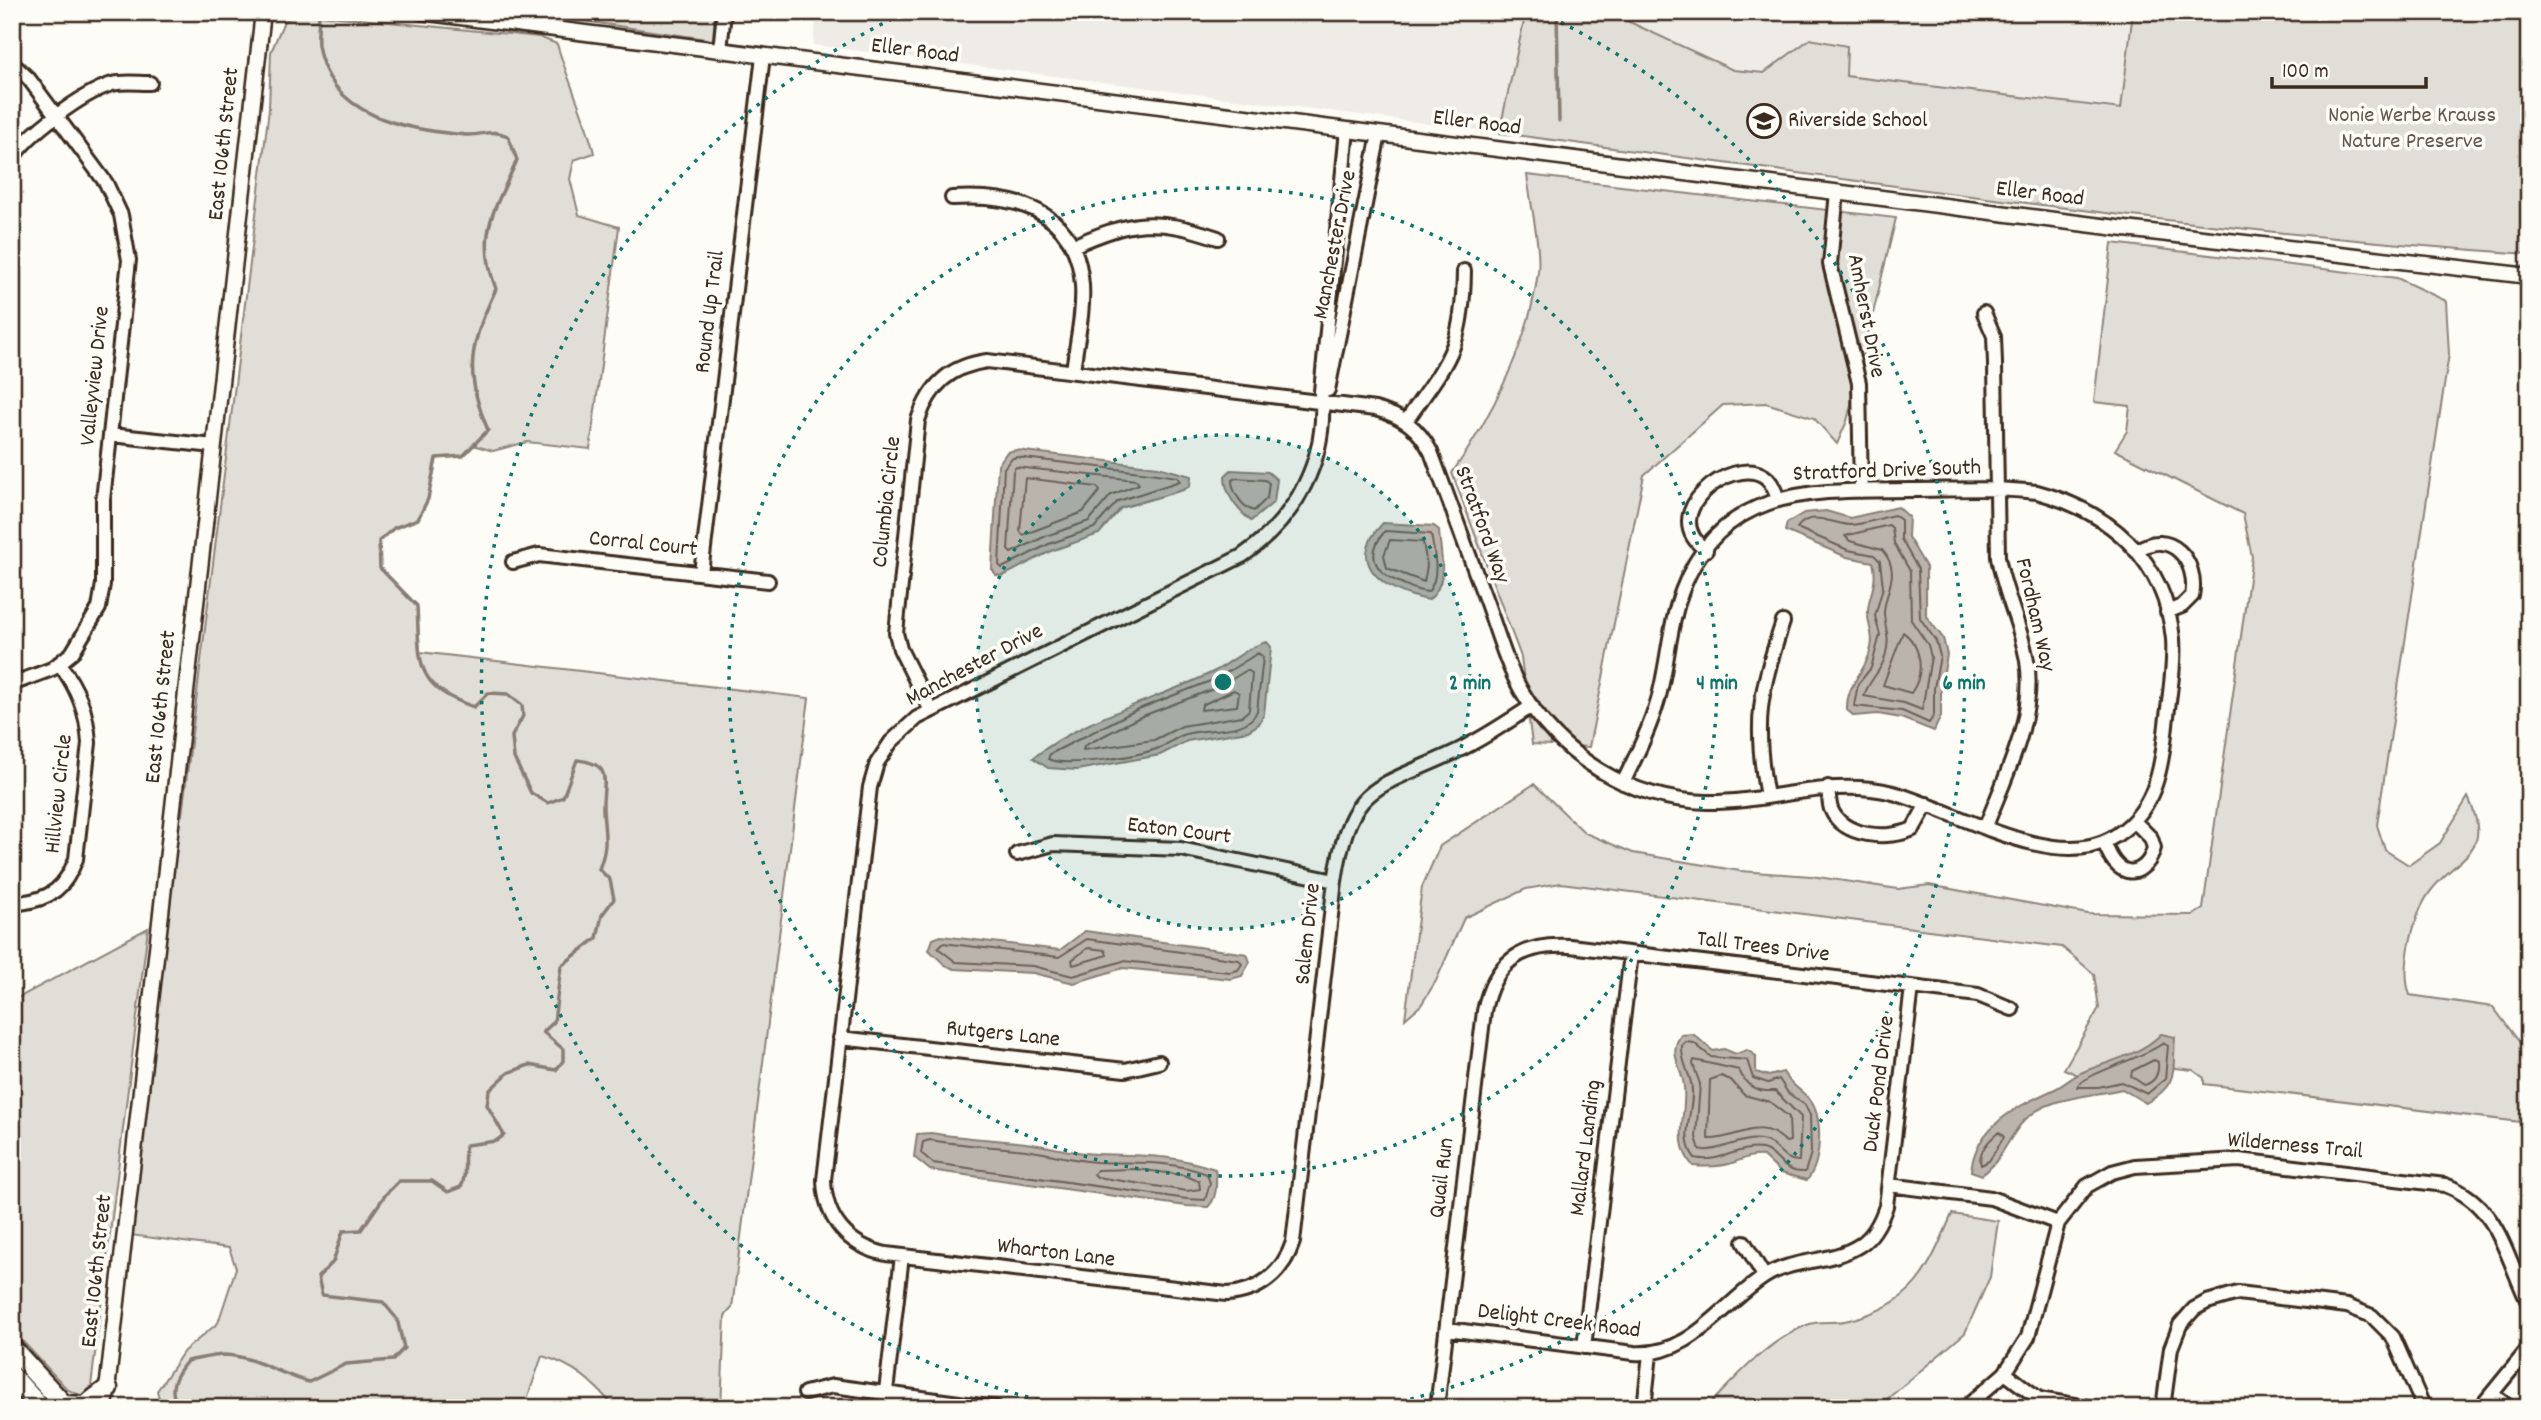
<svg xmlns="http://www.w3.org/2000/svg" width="2541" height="1420" viewBox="0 0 2541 1420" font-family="Dekko,sans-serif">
<rect width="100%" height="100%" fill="#fdfcf7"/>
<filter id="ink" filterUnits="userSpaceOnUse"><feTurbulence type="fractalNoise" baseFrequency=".0143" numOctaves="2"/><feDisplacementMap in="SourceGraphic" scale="14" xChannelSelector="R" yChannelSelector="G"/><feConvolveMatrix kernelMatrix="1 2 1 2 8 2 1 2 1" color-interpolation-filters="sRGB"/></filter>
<g filter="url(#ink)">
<!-- built -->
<path fill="#efece7" d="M817,12H2133L2109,211L813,45Z"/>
<!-- green -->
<path fill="#e1ded7" stroke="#8e847a" stroke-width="2" d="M523,12H715L713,40Z
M1526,12H1608L1733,70L1764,73L1810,39L1847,46L1846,76L2121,109L2133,12H2529V254C2184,231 1841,177 1499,133Z
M300,13L539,37L557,44C568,82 585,115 594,153L574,160L570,179L579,215L619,227L590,449L527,442L493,451L473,445L463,456L437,458L428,499L418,519L394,528L379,541L380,568L417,606L420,652L809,698L732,1308L725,1316L721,1408H615C593,1382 575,1365 542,1356L524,1408H162L157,1391L184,1351L218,1323L236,1268L229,1248L130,1235L177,815H182L269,109L271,52L284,21Z
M1527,175L1896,218L1847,421L1837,444L1814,418L1766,403L1723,405L1644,475L1589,747L1532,744L1521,657L1452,473C1491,418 1530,340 1538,272C1541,248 1530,201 1527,175Z
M2112,243L2397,278L2446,301L2449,354L2377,825L2385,850L2409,865L2440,843L2468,797C2493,851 2464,852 2434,887C2414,909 2400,968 2410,995L2493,1007L2527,1052L2529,1123L2204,1084V1078L2193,1070L2157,1066L2090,1080L2064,1069L2099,1008L2094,974L2062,947L1561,883L1526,889L1464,918L1436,981L1421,1005L1405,1019L1422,887L1440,846L1534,784L1585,833L1633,853L1740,871L1811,876L1898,889L1929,885L2088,914L2193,915L2203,909L2252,557L2243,514L2115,450L2127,431L2130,406L2094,402Z
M148,928L91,1386L83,1396L68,1390L12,1330V1001Z
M1952,1214L1998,1221L1990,1277L1965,1333L1886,1400L1844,1408H1712L1711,1403C1740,1373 1768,1341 1807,1325C1819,1320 1836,1324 1849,1320C1915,1304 1928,1270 1952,1214Z"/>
<!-- water -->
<path fill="#bbb4ad" stroke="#887d74" stroke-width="2" d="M1016,450L1158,467L1191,476L1190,486L1183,490L1121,508L1099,534L1051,551L1003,576L996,575L992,569L998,465L1007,452Z
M1231,470L1268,472L1277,480L1274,502L1251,521C1237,509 1225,495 1225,476Z
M1898,507L1909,517L1908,537L1926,567V616L1943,638L1947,655L1941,688V716L1934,731L1901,718L1878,714L1854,716L1847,710C1846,685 1862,676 1869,655C1875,637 1870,633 1868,617C1866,596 1879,588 1873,562L1847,557L1785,531L1787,523L1804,513L1826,511L1850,518Z
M1383,523L1434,526L1439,530C1440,555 1450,581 1429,600C1388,593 1342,565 1383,523Z
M1267,642L1271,647L1264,714L1259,724L1248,731L1187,741L1160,755L1077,770L1048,768L1033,758C1086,716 1155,701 1215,671C1231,663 1248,646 1267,642Z
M1085,931L1247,954L1250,962L1242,976L1231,979L1123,968L1074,983L1033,973L954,969L945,965L929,950L933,939L941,936L1060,950Z
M1693,1034L1713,1051L1724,1049L1736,1054L1747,1050L1756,1056V1072L1769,1076L1783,1072C1792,1087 1801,1089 1810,1100C1824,1118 1821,1164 1807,1180L1781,1173L1763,1156C1751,1155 1746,1158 1735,1162C1723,1167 1706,1167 1693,1166C1672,1142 1687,1115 1684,1087C1683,1068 1667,1054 1681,1035Z
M2161,1034L2175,1037C2172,1071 2180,1084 2146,1103L2122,1089C2089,1097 2044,1096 2021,1124C2007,1141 2000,1162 1982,1175L1971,1171C1975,1126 2018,1106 2055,1089C2065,1084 2073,1076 2083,1072C2109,1061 2141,1055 2161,1034Z
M931,1133C960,1138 988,1139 1017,1142C1044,1144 1071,1154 1098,1154C1144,1156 1169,1154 1215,1169C1217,1182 1218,1198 1208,1207L1186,1206L930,1170L914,1157L917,1134Z"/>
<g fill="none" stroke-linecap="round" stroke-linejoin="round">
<!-- shore -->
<path stroke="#6e6157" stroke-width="2" d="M1016,457L1157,474L1177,477L1180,481L1118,501L1094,528L1049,544L1002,568L999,565L1004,468L1011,459Z
M1016,467L1136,480L1139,484L1111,495L1089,521L1046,536L1011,553L1008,550L1013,471Z
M1025,478L1097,487L1100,491L1083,512L1023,535L1020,531Z
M1236,478L1265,480L1269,483L1267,498L1254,511C1243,508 1232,492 1232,480Z
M1894,515L1901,520V539L1918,569L1920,618L1936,641L1940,656L1934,688V715L1929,723L1902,711L1854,706L1858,684L1871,668L1880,635L1875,616L1883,587L1880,561L1874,555L1848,550L1797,528C1810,509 1832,524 1849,525C1863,525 1881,518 1894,515Z
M1889,525L1892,528L1894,543L1910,571L1911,620L1928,645L1931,657L1922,710L1904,703L1864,696C1868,681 1881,672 1885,657C1891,636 1885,631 1884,613C1884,592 1903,573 1882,550L1850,541L1845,536Z
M1385,531L1431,534C1434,553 1441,576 1428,592C1418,592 1410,587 1401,583C1376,573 1364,556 1385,531Z
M1390,540L1423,542L1427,566L1424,582L1387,568L1384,555Z
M1903,632C1922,646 1925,674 1911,693L1883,685Z
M1258,653L1263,657L1257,711C1247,736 1205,726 1183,735C1175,738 1168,744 1159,748C1139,756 1067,768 1048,759L1050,754L1136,710L1218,678Z
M1247,670L1252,673L1249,710L1242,716L1182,726L1154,740L1083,750L1084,746L1140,717L1221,686Z
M1234,690L1239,693L1237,706L1201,710L1202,705Z
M1087,939L1239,960L1242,964L1238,970L1230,972L1123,961L1073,976L1033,966L956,962L938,948L943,943L1059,957Z
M1088,948L1105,950L1107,955L1073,965L1072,960Z
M1686,1042L1694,1043L1711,1057L1747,1060L1753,1078L1768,1083L1779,1079L1788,1093L1805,1105L1810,1115L1811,1153L1805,1172C1781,1174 1778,1152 1762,1149C1739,1145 1719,1164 1695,1158C1677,1136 1697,1107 1691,1083C1688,1069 1681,1061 1682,1046Z
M2163,1043L2168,1046L2165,1079L2147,1094L2122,1082L2098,1087H2077C2080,1075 2147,1057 2163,1043Z
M1694,1060L1739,1070C1746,1087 1757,1092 1775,1091L1801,1117L1799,1161C1782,1162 1778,1142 1761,1140C1739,1137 1722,1152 1700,1150L1696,1137L1700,1084L1693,1064Z
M2154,1060L2158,1062C2159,1073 2156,1082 2144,1085L2131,1076L2132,1071Z
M1721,1076L1731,1080L1744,1095L1770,1102L1789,1117L1790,1141L1786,1142C1758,1114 1736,1141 1708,1139L1710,1080Z
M1999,1132L2004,1137L1989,1161L1981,1165C1977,1152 1989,1140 1999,1132Z
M930,1140C959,1145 987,1146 1016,1149C1043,1151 1069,1160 1096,1162C1137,1164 1167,1159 1207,1174L1210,1183L1205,1200L1187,1199L933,1163L921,1153L923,1142Z
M1136,1169L1183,1175L1199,1181L1200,1189L1187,1191L1097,1177L1094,1174L1097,1170Z"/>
<!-- stream -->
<path stroke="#887d74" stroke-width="3.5" d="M1557,12L1559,121
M180,1408C166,1390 175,1376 187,1361C199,1359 213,1355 225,1355C254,1356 281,1375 309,1382L346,1364L393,1360L404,1348L397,1319L383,1302L322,1295L318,1277L333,1262L343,1231L361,1230L386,1194L399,1181H432L448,1192L461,1187C468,1173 462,1160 466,1145L496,1141L504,1135L487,1105L489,1091L508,1073L529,1065L556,1070L563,1061V1049L543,1032L554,1022L561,966L597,938L602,915L614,899L610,880L599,869C609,843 604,834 603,808C602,783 615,764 577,760L563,797L548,803L531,793L514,758L512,736L523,716L522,705L508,694L488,693L474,707C413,686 420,662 417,606L380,568L379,541L394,528L418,519L428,499L436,458L463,456L488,430C463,372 470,344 496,289C475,233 495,210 517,160L508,136C489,128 484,136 466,135C406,130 329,117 318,45C317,35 319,23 319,12"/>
<!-- minor casing -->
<g stroke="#3b2a1e" stroke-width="18">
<path id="minor" d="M720,50L724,12
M12,63L29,79L106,183L121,215L129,260L103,500V584L99,608L72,653L52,669L12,684
M1347,130L1321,391C1329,458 1296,519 1242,556L917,718L891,742L877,763L870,787L824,1180C825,1219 848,1246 886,1254L1227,1294C1259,1292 1283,1273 1293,1242L1335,881C1350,784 1373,790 1453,753C1481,740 1506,723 1532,706
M12,159C28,133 83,93 112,84C124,81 138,83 150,83
M1837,192L1830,264L1859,383L1861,491
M952,198C1016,194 1077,210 1082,285C1084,313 1076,344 1073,371
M1073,246C1132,220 1156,217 1218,238
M1984,313L1994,336L1995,364L1998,557C2004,593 2021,625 2027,661C2036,718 2006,774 1986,826
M1328,390L1379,134
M1406,421C1449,360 1463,348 1464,271
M111,435L214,446
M1706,550C1655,514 1732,455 1764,476C1772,481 1774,490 1778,498
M2136,551C2170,527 2199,561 2192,596L2182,606L2167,612
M513,562L539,555L768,581
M701,573L763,56
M931,711L900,649L896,633L918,420C930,385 950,366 987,361L1375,409C1402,416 1418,427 1431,452C1448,498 1465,544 1482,590C1495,623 1504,660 1521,690C1560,757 1630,800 1707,802C1771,803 1829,777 1893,793C1953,809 2051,871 2110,839C2155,814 2161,772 2166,725C2169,697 2175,667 2173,639C2165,559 2110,512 2037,492C1995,487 1952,490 1910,490C1816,491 1722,484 1682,591C1669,625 1668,664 1658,700C1650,728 1636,756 1623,783
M1828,787C1829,794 1829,803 1831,809C1843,838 1889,840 1913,829L1927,804
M1767,796C1753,723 1760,690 1783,622
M2104,842C2107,850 2111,860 2118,866C2134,880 2150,865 2154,848L2151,838L2134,821
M1017,854L1053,844L1181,849L1335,881
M20,903C51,899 65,888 76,859L89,743C87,711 78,689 59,663
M840,1038L1125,1070L1159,1062
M1889,1185L1991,1198L2058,1223
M1744,1242L1764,1276
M1447,1329L1634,1353C1691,1357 1721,1305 1764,1277C1792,1258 1831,1264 1860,1245C1874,1236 1881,1221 1886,1206L1912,987
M1584,1347L1631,954
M2005,1373L2039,1399L2093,1408
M805,1393L833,1386L996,1408
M2492,1394L2510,1408
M884,1408L902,1256
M1437,1408L1484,1011C1494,962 1521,943 1570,946L1978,995L2012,1009
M1644,1408L1650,1354
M1965,1408L2005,1373L2028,1337L2058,1223L2087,1186L2112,1172L2135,1166L2239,1160L2445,1185C2499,1204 2506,1258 2529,1304
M2163,1408L2171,1348L2180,1325L2194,1309L2207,1302L2238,1293L2347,1306L2372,1316L2393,1337L2424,1408
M2480,1408L2529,1348"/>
</g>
<!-- tertiary casing -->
<g stroke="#3b2a1e" stroke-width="19">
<path id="tertiary" d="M421,12L2125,229L2529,276
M105,1408L263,12"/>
</g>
<!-- primary casing -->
<g stroke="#3b2a1e" stroke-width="23">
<path id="primary" d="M12,1348L67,1408
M12,1376L41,1408
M64,1405L85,1406L108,1388"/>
</g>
<!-- minor -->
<use href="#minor" stroke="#fdfcf7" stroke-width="12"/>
<!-- tertiary -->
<use href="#tertiary" stroke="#fdfcf7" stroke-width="14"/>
<!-- primary -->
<use href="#primary" stroke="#fdfcf7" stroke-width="18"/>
</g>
</g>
<!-- distance rings -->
<circle cx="1223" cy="682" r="247" fill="#0f766e" fill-opacity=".12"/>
<g fill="none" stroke="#0f766e" stroke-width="3.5" stroke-dasharray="3.5 7">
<circle cx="1223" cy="682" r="247"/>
<circle cx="1223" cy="682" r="494"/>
<path d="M1069 1407A741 741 0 0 1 904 13M1542 13A741 741 0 0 1 1377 1407"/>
</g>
<!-- icons -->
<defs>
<g id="school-ring" transform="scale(1.75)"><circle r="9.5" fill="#fdfcf7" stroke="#3b2a1e" stroke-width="1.5"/><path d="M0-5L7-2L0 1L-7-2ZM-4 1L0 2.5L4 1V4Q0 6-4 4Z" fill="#3b2a1e"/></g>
</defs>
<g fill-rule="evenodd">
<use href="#school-ring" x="1764" y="121"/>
</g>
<g text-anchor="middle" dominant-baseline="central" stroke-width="7" stroke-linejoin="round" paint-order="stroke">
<!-- street labels -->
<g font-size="23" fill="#3b2a1e" stroke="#fdfcf7">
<text transform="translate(915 52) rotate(7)">Eller Road</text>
<text transform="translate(1477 124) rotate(7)">Eller Road</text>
<text transform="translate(225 144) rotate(-84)">East 106th Street</text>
<text transform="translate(2040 195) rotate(7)">Eller Road</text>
<text transform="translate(1336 245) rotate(-79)">Manchester Drive</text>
<text transform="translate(711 312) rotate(-83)">Round Up Trail</text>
<text transform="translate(1865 316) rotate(79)">Amherst Drive</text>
<text transform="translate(96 376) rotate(-84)">Valleyview Drive</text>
<text transform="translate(1887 472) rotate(-2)">Stratford Drive South</text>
<text transform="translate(888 502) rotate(-84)">Columbia Circle</text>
<text transform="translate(1481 525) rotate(70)">Stratford Way</text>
<text transform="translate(643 545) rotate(6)">Corral Court</text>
<text transform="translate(2034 615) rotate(77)">Fordham Way</text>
<text transform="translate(975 666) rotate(-28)">Manchester Drive</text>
<text transform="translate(162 707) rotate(-84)">East 106th Street</text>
<text transform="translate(60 794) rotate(-84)">Hillview Circle</text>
<text transform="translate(1179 832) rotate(7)">Eaton Court</text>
<text transform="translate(1309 934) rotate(-84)">Salem Drive</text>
<text transform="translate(1763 948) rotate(7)">Tall Trees Drive</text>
<text transform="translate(1003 1035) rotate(6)">Rutgers Lane</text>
<text transform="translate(1880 1084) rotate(-83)">Duck Pond Drive</text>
<text transform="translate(2295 1147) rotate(5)">Wilderness Trail</text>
<text transform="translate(1587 1148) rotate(-83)">Mallard Landing</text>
<text transform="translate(1443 1178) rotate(-83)">Quail Run</text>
<text transform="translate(1056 1254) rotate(7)">Wharton Lane</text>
<text transform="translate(98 1271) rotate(-84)">East 106th Street</text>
<text transform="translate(1559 1322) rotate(7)">Delight Creek Road</text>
</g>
<!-- park labels -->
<g font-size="23" fill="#64574c" stroke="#fdfcf7">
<text x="2412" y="116">Nonie Werbe Krauss<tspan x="2412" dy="26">Nature Preserve</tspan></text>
</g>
<!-- poi labels -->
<g font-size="23" fill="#3b2a1e" stroke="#fdfcf7" text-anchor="start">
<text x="1788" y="121">Riverside School</text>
</g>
</g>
<circle cx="1223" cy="682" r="10" fill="#0f766e" stroke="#fdfcf7" stroke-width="3.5"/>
<g font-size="21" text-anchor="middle" font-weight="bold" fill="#0f766e" stroke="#fdfcf7" stroke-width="7" stroke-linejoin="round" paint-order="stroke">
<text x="1470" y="689">2 min</text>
<text x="1717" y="689">4 min</text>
<text x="1964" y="689">6 min</text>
</g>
<!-- margin -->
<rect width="2541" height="1420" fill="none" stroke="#fdfcf7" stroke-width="42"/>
<rect x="21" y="21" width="2499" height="1378" fill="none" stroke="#3b2a1e" stroke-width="2.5" filter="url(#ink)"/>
<!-- scale -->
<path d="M2272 77v10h154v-10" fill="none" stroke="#3b2a1e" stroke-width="3.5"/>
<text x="2282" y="77" font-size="21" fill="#3b2a1e" stroke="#fdfcf7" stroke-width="5" paint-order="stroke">100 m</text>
</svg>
